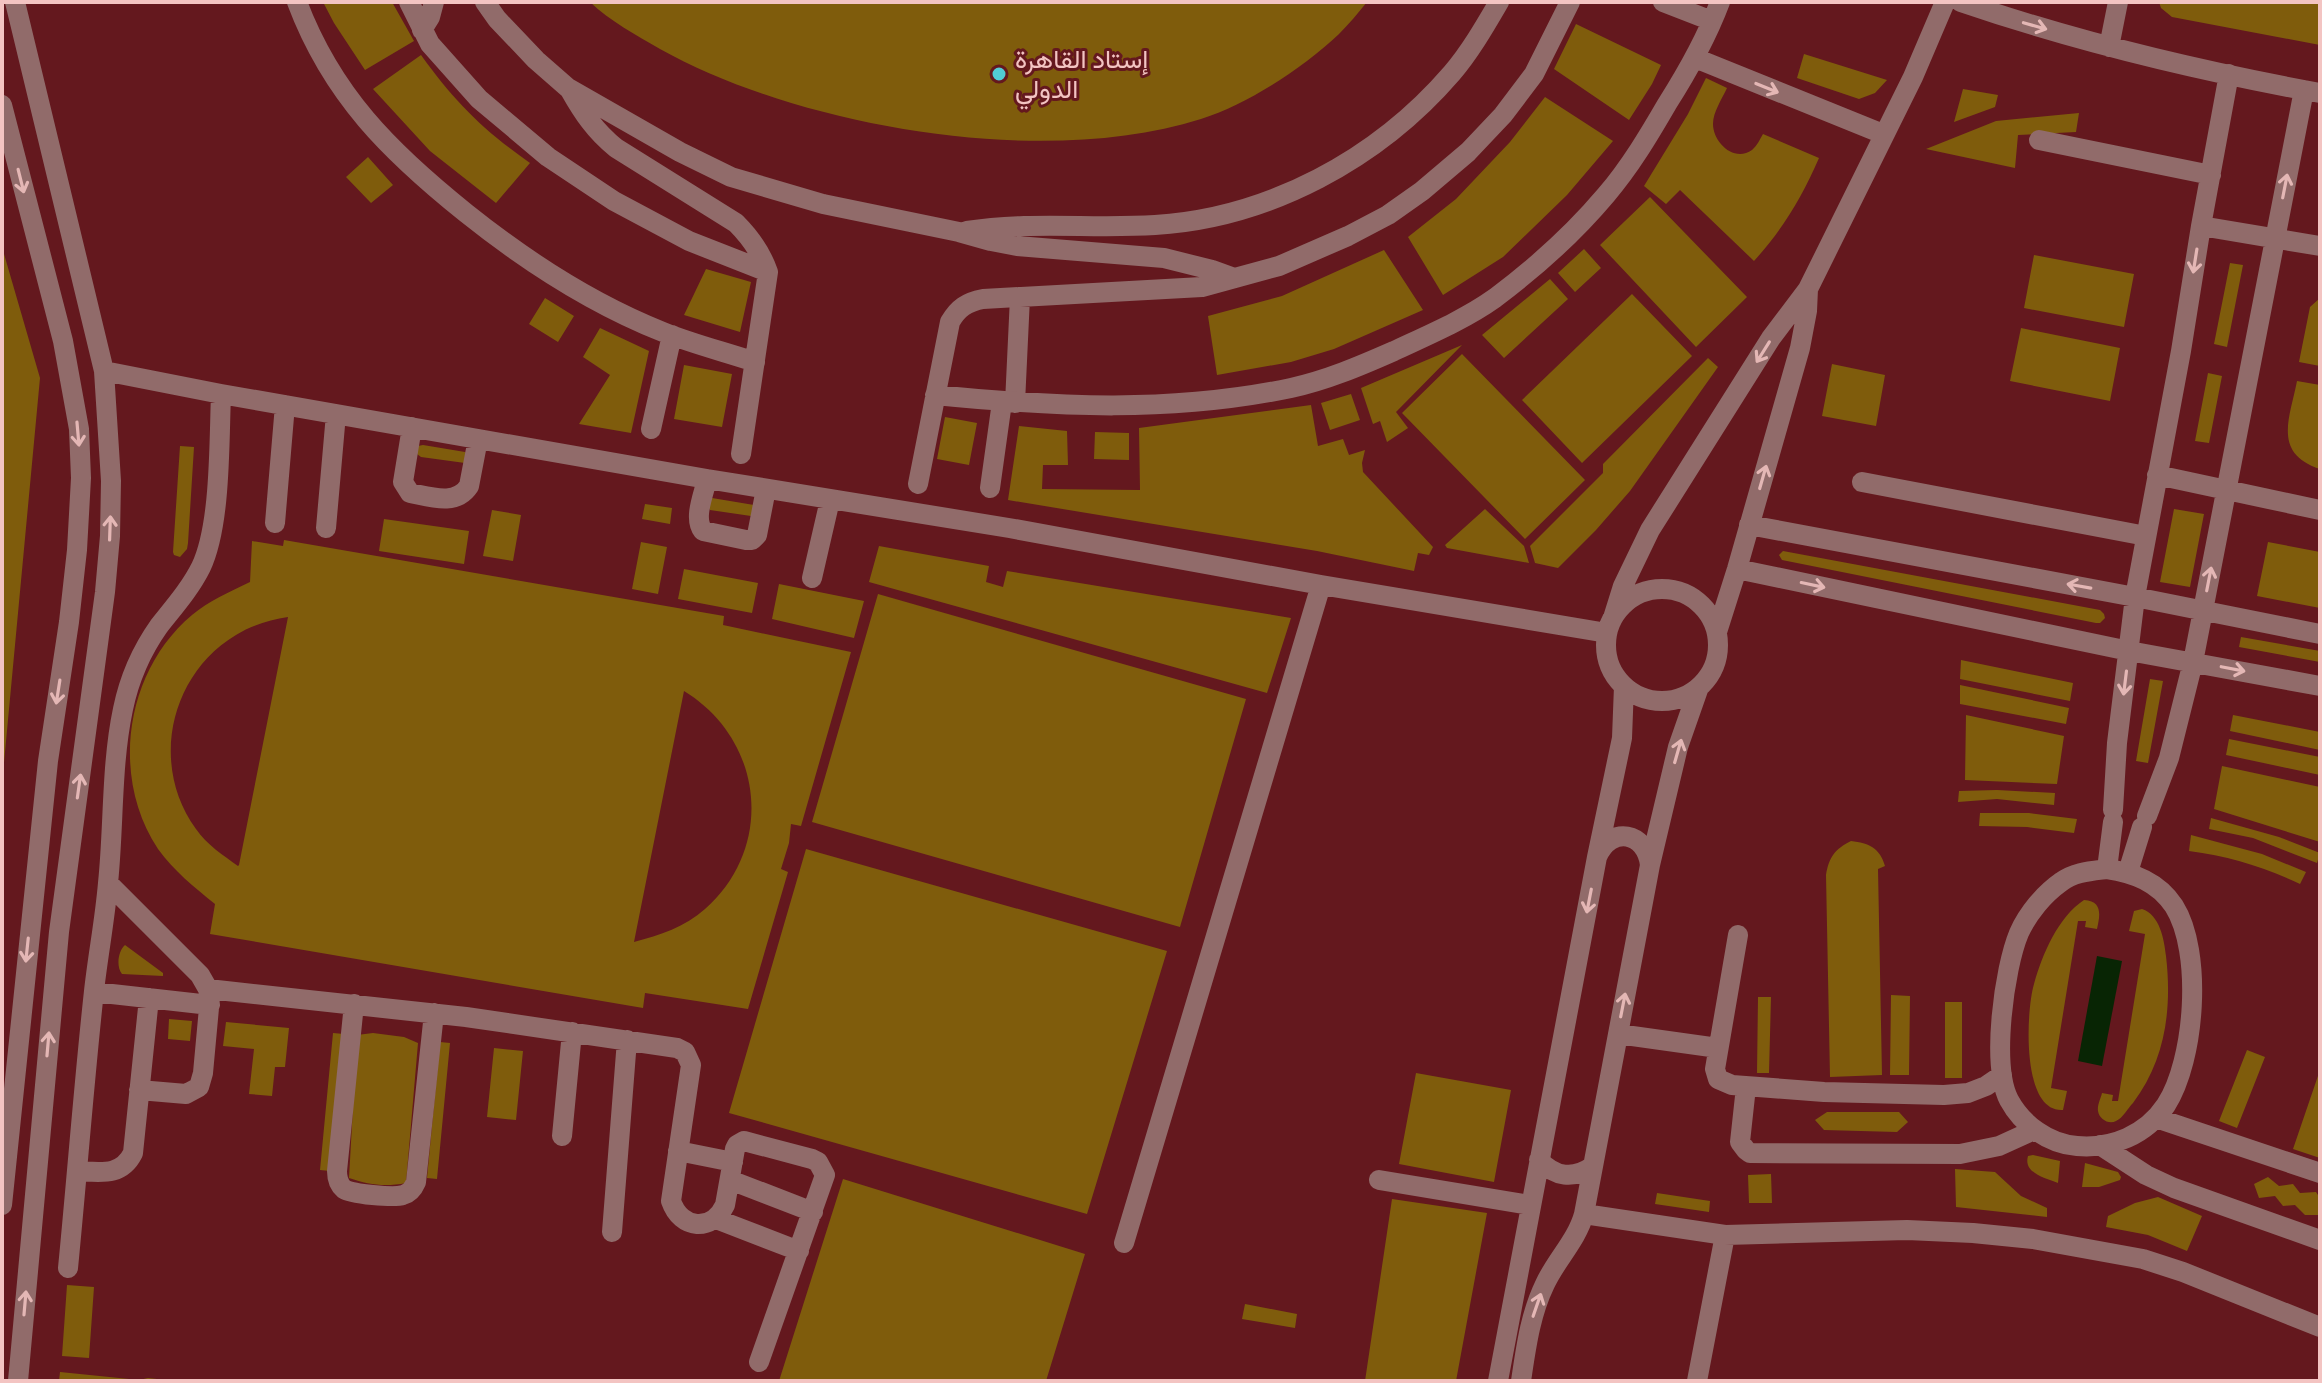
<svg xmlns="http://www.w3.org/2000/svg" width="2322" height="1383" viewBox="0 0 2322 1383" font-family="Karla,Vazirmatn,sans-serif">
<rect width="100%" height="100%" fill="#64181e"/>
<!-- green -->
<path fill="#7f5c0c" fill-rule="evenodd" d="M323,2H392L414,41L365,70L334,23Z
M590,2H1367C1358,13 1349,24 1339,34C1303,68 1248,104 1201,119C1044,169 802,128 660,49C636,35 610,21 590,2Z
M2159,2H2320V45L2172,17L2161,8Z
M1576,24L1661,65L1652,84L1629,120L1554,69Z
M1804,54L1887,80L1875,93L1859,99L1797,78Z
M421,55C454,101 483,130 530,163L496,203L430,151L373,89Z
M1706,78L1727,88C1722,99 1713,112 1713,124C1713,142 1734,163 1752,150C1757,146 1760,139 1763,134L1819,158C1802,197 1783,229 1754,261L1680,190L1666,204L1644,186L1688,114Z
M1963,89L1998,95L1995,107L1954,122Z
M1545,97L1613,141L1567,195L1503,257L1443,295L1408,237L1456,199L1510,142Z
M2079,113L2076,132L2018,135L2015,168L1926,149L1996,121Z
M368,157L393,185L371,203L346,177Z
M1650,197L1747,297L1696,347L1600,245Z
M2,247L40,378L2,784Z
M1584,249L1601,268L1575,292L1558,273Z
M1384,250L1423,310L1334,349L1291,362L1217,375L1208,316L1282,296Z
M2034,255L2134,274L2124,327L2024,308Z
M2230,263L2243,265L2227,347L2214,344Z
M706,269L751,282L740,332L684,315Z
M1550,279L1568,299L1504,358L1482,335Z
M1632,294L1692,356L1582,463L1522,400Z
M545,298L574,316L558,342L529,324Z
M2320,298V366L2299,362L2310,307Z
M600,328L649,351L631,433L579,424L610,375L583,357Z
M2021,328L2120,348L2110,401L2010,381Z
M1462,345L1396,412L1408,428L1387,442L1380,421L1373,424L1361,388Z
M1462,354L1585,480L1525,539L1402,413Z
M1708,358L1718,367L1630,491L1596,530L1558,568L1535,563L1530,546L1603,473V464Z
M1832,364L1885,375L1876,426L1822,416Z
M684,365L732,374L722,427L674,419Z
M2208,373L2222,376L2209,443L2195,441Z
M2297,381L2320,385V469C2272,453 2290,418 2297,381Z
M1351,394L1360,420L1330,430L1321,403Z
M1311,405L1318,446L1343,439L1349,455L1365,450L1362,463L1363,472L1433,547L1429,555L1418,553L1414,571L1317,551L1008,500L1019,426L1067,431L1068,465H1043L1042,489L1140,490L1139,428Z
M945,417L977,423L969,465L937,459Z
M1095,432L1129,433V460L1094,459Z
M423,445L465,452L469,455L465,463L421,457L417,454L418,446Z
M180,446L194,447L188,543L187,549L180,557L174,555L173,552Z
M712,498L754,505L751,516L710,510L706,502Z
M645,504L672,508L670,524L642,519Z
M1485,509L1524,546L1529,563L1447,548L1445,545Z
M2174,509L2204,514L2190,587L2160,582Z
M492,510L521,515L513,561L483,556Z
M384,519L469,531L464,564L379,551Z
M284,540L724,616L723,625L851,652L801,826L791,824L789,843L781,869L788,872L748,1009L645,993L643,1008L210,934L215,904C194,887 174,871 158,849C110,777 125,671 192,615C209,601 229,592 250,582L252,541L283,546ZM288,617L239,865L238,866C223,855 207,845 196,829C150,766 169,675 236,635C252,625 270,620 288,617ZM684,691C763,739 776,846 705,909C685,927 660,935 634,942Z
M641,542L667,547L658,594L632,589Z
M2268,542L2320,552V608L2257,596Z
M879,546L989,566L986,582L1003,587L1007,571L1291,618L1267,693L869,582Z
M1783,551L2100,610L2104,614L2105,618L2100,623H2096L1782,560L1779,555Z
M684,569L758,583L752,613L678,599Z
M779,584L864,601L854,638L772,619Z
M878,594L1246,699L1180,927L812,822Z
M2241,637L2320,651V662L2239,647Z
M1961,660L2073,683L2070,701L1960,679Z
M2150,679L2163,681L2148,763L2136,761Z
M1960,685L2069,708L2066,724L1960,704Z
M1966,715L2064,736L2057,784L1965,780Z
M2233,715L2320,732V750L2230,731Z
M2229,739L2320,757V775L2226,755Z
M2222,766L2320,787V842L2214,809Z
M1997,790L2055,793L2054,805L1997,799L1958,802L1959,791Z
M1980,813H2029L2077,819L2074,833L2027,827L1979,826Z
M2211,818L2279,837L2320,853L2317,863L2253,838L2209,829Z
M2191,835L2262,854L2306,872L2300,884C2264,867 2229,856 2189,851Z
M1851,841C1869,843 1880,848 1885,866L1878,869L1882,1075L1830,1077L1826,875C1829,857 1835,849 1851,841Z
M806,849L1167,951L1087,1214L729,1113Z
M2084,900C2103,901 2100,916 2097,929L2085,927L2086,921H2078L2051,1088L2067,1091L2063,1110C2021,1113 2026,1011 2034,984C2042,955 2058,917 2084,900Z
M2142,909C2160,915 2164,939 2166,956C2172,1008 2166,1059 2133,1103C2128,1108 2123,1118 2116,1121C2109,1125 2099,1119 2098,1111C2097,1105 2101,1098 2102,1093L2113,1095L2112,1101H2118L2145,934L2129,931L2134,911Z
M125,945L163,973V976L122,974C116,967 118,951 125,945Z
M1891,995L1910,996L1909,1075H1890Z
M1758,997H1771L1769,1073H1757Z
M1945,1002H1962V1078H1945Z
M169,1019L192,1021L190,1041L168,1039Z
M226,1022L289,1028L285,1067H275L272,1096L249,1094L254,1049L223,1046Z
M333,1033L344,1034L330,1171L320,1170Z
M373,1033L404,1037L418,1043L406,1183C385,1187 369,1185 349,1178L357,1035Z
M440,1042L450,1043L437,1179L427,1178Z
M494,1048L523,1051L516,1120L487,1117Z
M2247,1050L2265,1057L2237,1128L2219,1121Z
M2320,1070V1158L2293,1149Z
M1416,1073L1511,1090L1494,1182L1399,1164Z
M1827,1112H1899L1908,1122L1897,1132L1824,1130L1815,1120Z
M2033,1155L2060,1161L2058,1183C2045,1178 2023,1173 2028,1156Z
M2085,1163L2118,1172L2121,1177L2120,1180L2099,1187H2082Z
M1955,1169L1995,1172L2021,1196L2047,1208V1217L1956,1207Z
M1771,1174L1772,1203H1749L1748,1175Z
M2268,1177L2279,1186L2293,1184L2300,1193L2316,1192L2320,1198V1215H2305L2295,1205L2283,1206L2275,1196L2259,1198L2254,1184Z
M843,1179L1085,1254L1046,1381H779Z
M1657,1193L1710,1201L1709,1212L1655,1204Z
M2158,1197L2202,1216L2187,1251L2148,1235L2106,1227L2108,1216L2135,1203Z
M1392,1199L1487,1213L1456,1381H1365Z
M67,1285L94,1287L89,1358L62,1356Z
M1245,1304L1297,1314L1295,1328L1242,1319Z
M60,1372L139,1380L148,1378L175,1381H59Z"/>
<!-- water -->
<path fill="#082504" d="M2097,956L2122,961L2102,1066L2078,1061Z"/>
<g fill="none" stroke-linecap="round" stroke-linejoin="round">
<!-- minor -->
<path stroke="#916b6a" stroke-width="20" d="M15,2L104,371L111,481L110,536L105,592L59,932L18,1381
M297,2C332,95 390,152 466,213C526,261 590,303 663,332C693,344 725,352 755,362
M409,2L430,44L479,99L548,157L614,201L689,241L768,272
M485,2L497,19L536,60L568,88L680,152L731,177L823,204L959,232L991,241L1017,246L1164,258L1212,270L1234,278
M1663,2L1712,21
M1961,2C2078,42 2199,71 2320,93
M422,30L430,17L434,2
M2109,47L2118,2
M1695,58L1883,134
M570,90C583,113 595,131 616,148L736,223C751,238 761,252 768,272L741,454
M2,105L63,341L79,429L81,478L77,550L69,622L48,761L2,1205
M2039,140L2211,175
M2201,226L2320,246
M967,231C1031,221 1092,229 1155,225C1269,218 1378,159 1452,73C1470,52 1485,26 1499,2
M104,371L221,394L707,479L1009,528L1321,585L1607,633
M935,395C1057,407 1171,413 1291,388C1327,380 1360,366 1394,351C1428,335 1464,320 1495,298C1535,268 1574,233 1606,195C1630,167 1649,135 1667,104C1688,71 1706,39 1720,2
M1015,403L1020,297
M412,427L403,482L410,493C431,497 456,506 469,486L478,439
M651,429L672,335
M2157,475L2320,510
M707,479C704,494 693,518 703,531L746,540H752L757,535L766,489
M1862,482L2146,536
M918,484L950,322C958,308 967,302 983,299L1202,287L1279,266L1348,236L1388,215L1422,191L1468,152L1503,115L1534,74L1570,2
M990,488L1002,402
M275,523L285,405
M1749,525L2135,597L2320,634
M326,528L336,414
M1737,569L2129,651L2320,686
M812,578L830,500
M1606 645a56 56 0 1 1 112 0a56 56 0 1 1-112 0Z
M1613,618L1623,586L1650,530L1771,338L1808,289L1913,77L1945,2
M1717,632L1737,569L1800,348L1807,311L1808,289
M2113,810L2117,743L2135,597L2181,351L2201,226L2229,74
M2147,816L2169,758L2193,662L2304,90
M1597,857C1611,825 1646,832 1650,865
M2107,869C2134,873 2158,882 2174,906C2203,952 2195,1060 2166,1105C2146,1135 2112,1149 2077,1146C2048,1144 2022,1124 2009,1100C1991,1065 2004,969 2019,933C2028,913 2044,894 2061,882C2074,872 2091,871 2107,869Z
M2107,869L2113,822
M2128,872L2142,827
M108,883L200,975L208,989L210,997L203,1073L199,1087L186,1094L139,1090
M1738,935L1715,1069L1718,1079L1732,1085L1824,1092L1944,1095L1968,1093L1986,1086L2002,1075
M208,989L466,1017L677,1048L685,1052L691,1065L671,1201C681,1230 712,1232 725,1205L735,1149L737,1145L744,1141L812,1159L818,1162L825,1175L759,1362
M94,992L210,1005
M354,1004L337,1171C337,1178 338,1184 344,1189C351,1194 394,1198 403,1195C410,1193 413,1189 416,1182L434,1013
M1618,1034L1718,1048
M1746,1087L1740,1142L1746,1150L1750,1153L1960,1154L1999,1146L2034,1130
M2156,1118L2320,1173
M562,1136L572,1032
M2100,1145L2146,1175L2174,1188L2320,1240
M678,1151L733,1162
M1539,1160C1555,1177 1573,1180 1593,1166
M77,1171C100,1172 121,1177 133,1153L149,998
M730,1180L813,1212
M1379,1180L1530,1205
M1584,1214L1725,1235L1907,1230L1973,1233L2033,1239L2143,1259L2183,1272L2320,1327
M716,1219L799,1251
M612,1232L627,1040
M1124,1243L1321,585
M68,1268C77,1176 84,1083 94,991C98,955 105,919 108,883C114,826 111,766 123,709C129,680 142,650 159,626C174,607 190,589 201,567C221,525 219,442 221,394
M1498,1381L1597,857L1622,738L1624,686
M1521,1381C1526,1348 1530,1315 1545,1284C1556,1260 1577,1240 1584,1214L1650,865L1678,747L1699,687
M1697,1381L1725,1235"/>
</g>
<!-- one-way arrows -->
<defs><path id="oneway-shaft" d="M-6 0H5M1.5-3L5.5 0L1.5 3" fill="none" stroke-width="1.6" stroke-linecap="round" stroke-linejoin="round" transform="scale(2)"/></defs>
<g stroke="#e4b7b5">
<use href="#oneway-shaft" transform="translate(2035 26) rotate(16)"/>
<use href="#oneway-shaft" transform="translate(1767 88) rotate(22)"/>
<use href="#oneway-shaft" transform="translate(21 181) rotate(76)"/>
<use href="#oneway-shaft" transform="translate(2285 186) rotate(-79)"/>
<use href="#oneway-shaft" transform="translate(2195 261) rotate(99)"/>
<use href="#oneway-shaft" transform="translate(1763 352) rotate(122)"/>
<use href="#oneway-shaft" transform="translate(78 434) rotate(85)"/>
<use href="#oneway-shaft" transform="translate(1763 477) rotate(-74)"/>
<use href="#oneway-shaft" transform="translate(110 528) rotate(-88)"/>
<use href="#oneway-shaft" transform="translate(2209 579) rotate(-79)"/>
<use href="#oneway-shaft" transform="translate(1813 585) rotate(12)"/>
<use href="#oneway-shaft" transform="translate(2079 586) rotate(-170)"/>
<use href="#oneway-shaft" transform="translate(2233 669) rotate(11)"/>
<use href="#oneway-shaft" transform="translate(2125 683) rotate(97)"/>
<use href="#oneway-shaft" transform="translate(58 692) rotate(99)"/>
<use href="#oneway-shaft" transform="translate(1678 751) rotate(-74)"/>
<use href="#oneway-shaft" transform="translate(79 786) rotate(-82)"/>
<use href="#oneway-shaft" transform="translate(1589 901) rotate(101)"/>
<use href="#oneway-shaft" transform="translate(27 950) rotate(96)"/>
<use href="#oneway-shaft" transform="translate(1623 1005) rotate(-79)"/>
<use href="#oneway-shaft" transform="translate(48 1044) rotate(-85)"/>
<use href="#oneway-shaft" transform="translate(25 1303) rotate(-85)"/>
<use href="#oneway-shaft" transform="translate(1537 1305) rotate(-71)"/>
</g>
<!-- markers -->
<circle fill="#51ccd4" stroke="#64181e" stroke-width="3" cx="999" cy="74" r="8"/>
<g text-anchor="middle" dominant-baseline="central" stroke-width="6" stroke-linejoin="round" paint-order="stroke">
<!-- poi labels -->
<g font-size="26" fill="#f3c4c2" stroke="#64181e" text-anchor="start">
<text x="1015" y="59">إستاد القاهرة<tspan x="1015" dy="30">الدولي</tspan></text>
</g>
</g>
<!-- border -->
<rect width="2322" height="1383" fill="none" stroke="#f3c4c2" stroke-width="8"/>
</svg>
